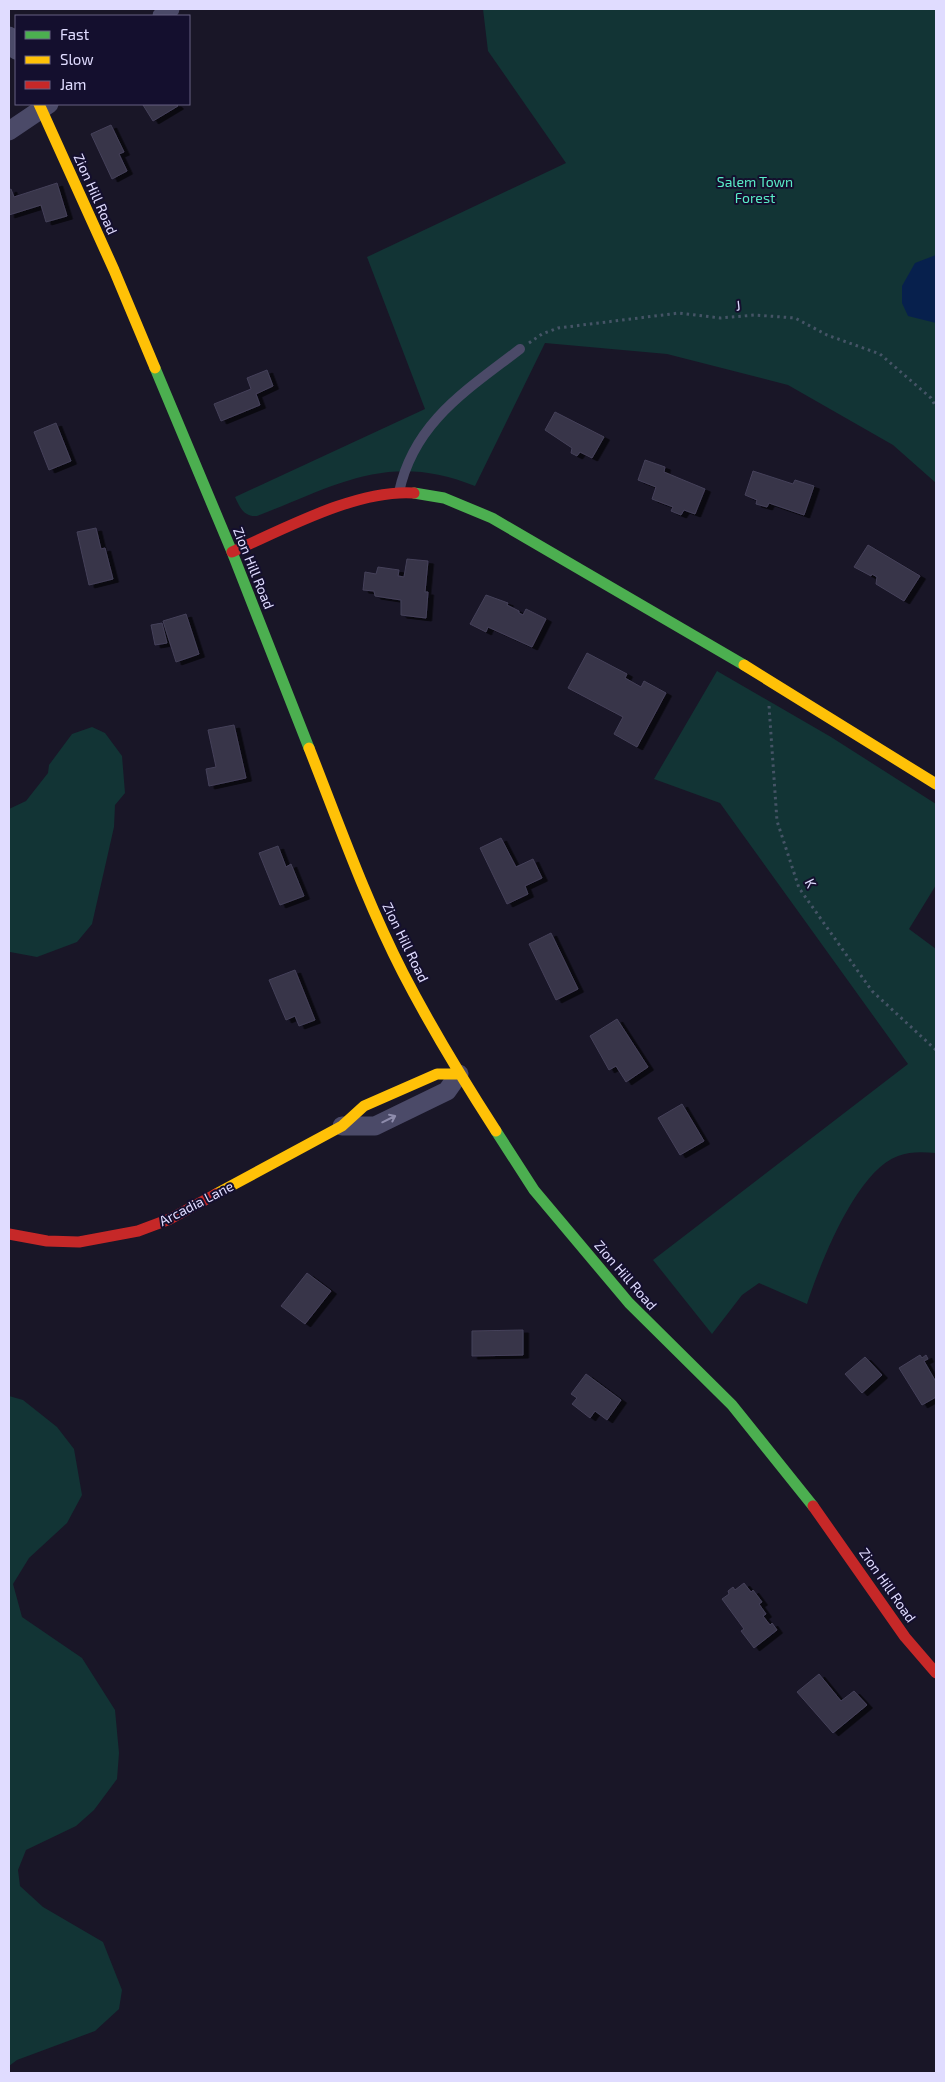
<svg xmlns="http://www.w3.org/2000/svg" width="945" height="2082" viewBox="0 0 945 2082" font-family="'Exo 2',sans-serif">
<defs>
<filter id="shadow"><feDropShadow dx="5.5" dy="3" stdDeviation="0" flood-color="#0009"/></filter>
</defs>
<rect width="100%" height="100%" fill="#191627"/>
<!-- green -->
<path fill="#123435" d="M483,9H936V483L893,445L788,385L667,354L545,343L475,486C389,451 337,485 257,516C244,517 240,508 235,497L425,409L367,257L566,163L488,51Z
M717,671L831,737L936,804V885L909,929L936,949V1153C923,1152 911,1151 898,1156C856,1171 820,1264 807,1304L759,1283L742,1295L712,1334L653,1260L908,1064L720,803L654,779Z
M92,727L105,733L122,756L125,793L115,805L114,827L92,924L77,942L37,957L10,952L9,809L26,801L48,773L49,765L72,734Z
M9,1396L23,1400L57,1427L74,1449L82,1495L67,1523L29,1558L13,1584L22,1617L82,1658L115,1710L119,1753L117,1779L94,1810L76,1826L26,1850L18,1870L20,1886L43,1907L103,1942L122,1990L119,2009L95,2031L17,2060L9,2066Z"/>
<!-- water -->
<path fill="#07204d" d="M936,255V323L908,316L902,303V286L915,263Z"/>
<!-- building -->
<path fill="#383548" stroke="#45415a" filter="url(#shadow)" d="M145,104H176L178,106L153,121L143,105Z
M111,125L124,152L119,154L127,171L112,179L91,134Z
M57,183L67,216L46,222L41,205L9,215V190L11,189L14,197Z
M267,370L273,386L256,394L260,405L221,421L214,404L251,389L247,378Z
M555,412L604,437L592,458L580,452L577,456L571,453L572,448L545,430Z
M56,423L71,461L49,470L34,432Z
M645,460L665,467L664,472L705,489L695,514L684,510L681,515L671,511L673,507L652,499L656,487L638,480Z
M753,471L793,484L795,480L814,486L804,515L769,503L767,507L756,504L757,500L745,495Z
M96,528L101,549L105,548L113,579L89,585L77,532Z
M868,545L920,576L904,601L876,584L877,577L872,574L871,576L854,567Z
M407,559L428,561L425,592H428L426,618L401,615V600L375,596L374,591L363,590L365,572L376,574L378,567L399,570L398,576L404,577Z
M486,595L508,603L507,605L519,611V613L523,615L526,609L546,619L532,647L488,627L486,632L470,624Z
M186,614L199,654L176,662L163,621Z
M162,623L167,643L155,645L151,625Z
M587,653L627,674L625,678L641,687L644,681L666,693L637,747L614,734L623,717L568,688Z
M234,725L246,778L209,786L206,769L216,767L208,730Z
M501,838L516,867L533,859L542,878L525,886L528,894L507,904L480,848Z
M278,846L286,867L291,864L304,896L280,905L259,853Z
M551,933L578,989L556,1000L529,944Z
M295,970L315,1020L299,1026L295,1016L286,1020L269,980Z
M617,1019L648,1067L626,1082L616,1066L609,1070L590,1036Z
M682,1104L704,1141L680,1155L658,1118Z
M307,1273L331,1291L305,1324L281,1306Z
M523,1330V1355L472,1356V1331Z
M920,1355L922,1358L926,1355L928,1359L924,1361L936,1382V1397L922,1405L899,1368Z
M865,1357L882,1375L862,1393L845,1374Z
M586,1374L621,1400L607,1420L595,1411L590,1418L572,1404L577,1398L571,1394Z
M744,1583L751,1592L753,1590L762,1602L759,1604L766,1614L763,1616L770,1625L772,1623L777,1630L754,1648L741,1631L744,1629L722,1599L729,1594L728,1591L733,1587L735,1590Z
M819,1674L841,1701L854,1691L867,1705L833,1733L797,1692Z"/>
<g fill="none" stroke-linecap="round" stroke-linejoin="round">
<!-- path -->
<path stroke="#455466" stroke-width="3" stroke-dasharray="2.5 4" stroke-linecap="butt" d="M529,343L542,334L558,328L679,313L720,318L755,315L795,318L827,335L880,354L931,398L936,407
M769,706L777,821L799,888L872,991L936,1050"/>
<!-- lane -->
<path stroke="#4b4a68" stroke-width="10" d="M399,492C414,422 467,390 520,349"/>
<!-- street -->
<path stroke="#4b4a68" stroke-width="19" d="M162,16L170,9
M9,36L16,50
M9,131L49,104
M342,1126H375L447,1091L459,1074"/>
<!-- fast -->
<path stroke="#4caf50" stroke-width="11" d="M155,368L232,552L309,748
M414,493L444,498L492,518L744,665
M496,1131L534,1190L629,1303L732,1405L813,1506"/>
<!-- slow -->
<path stroke="#ffc107" stroke-width="11" d="M39,104L114,270L155,368
M744,665L936,784
M309,748C339,824 366,901 403,973C431,1027 463,1080 496,1131
M216,1194L342,1126L364,1106L437,1074H459"/>
<!-- jam -->
<path stroke="#c62828" stroke-width="11" d="M232,552C284,529 357,489 414,493
M9,1234L47,1241L79,1242L138,1231L170,1219L216,1194
M813,1506L905,1637L936,1673"/>
</g>
<!-- one-way arrows -->
<defs><path id="oneway-shaft" d="M-6 0H5M1.5-3L5.5 0L1.5 3" fill="none" stroke-width="1.6" stroke-linecap="round" stroke-linejoin="round" transform="scale(1.25)"/></defs>
<use stroke="#8e8cac" href="#oneway-shaft" transform="translate(389 1119) rotate(-26)"/>
<g text-anchor="middle" dominant-baseline="central" stroke-width="4" stroke-linejoin="round" paint-order="stroke">
<!-- park labels -->
<g font-size="14" fill="#5aedc7" stroke="#140f2e">
<text x="755" y="181">Salem Town<tspan x="755" dy="16">Forest</tspan></text>
</g>
<!-- street labels -->
<g font-size="14" fill="#e0dcff" stroke="#140f2e">
<text transform="translate(96 194) rotate(66)">Zion Hill Road</text>
<text transform="translate(738 305) rotate(-6)">J</text>
<text transform="translate(254 568) rotate(68)">Zion Hill Road</text>
<text transform="translate(811 883) rotate(63)">K</text>
<text transform="translate(406 942) rotate(64)">Zion Hill Road</text>
<text transform="translate(196 1203) rotate(-27)">Arcadia Lane</text>
<text transform="translate(626 1275) rotate(49)">Zion Hill Road</text>
<text transform="translate(888 1585) rotate(55)">Zion Hill Road</text>
</g>
</g>
<!-- border -->
<rect width="945" height="2082" fill="none" stroke="#e0dcff" stroke-width="20"/>
<!-- legend -->
<rect x="15" y="15" width="175" height="90" fill="#140f2e" stroke="#666182"/>
<rect x="25" y="31" width="25" height="8" fill="#4caf50" stroke="#666182"/>
<text x="60" y="40" font-size="15" fill="#e0dcff">Fast</text>
<rect x="25" y="56" width="25" height="8" fill="#ffc107" stroke="#666182"/>
<text x="60" y="65" font-size="15" fill="#e0dcff">Slow</text>
<rect x="25" y="81" width="25" height="8" fill="#c62828" stroke="#666182"/>
<text x="60" y="90" font-size="15" fill="#e0dcff">Jam</text>
</svg>
